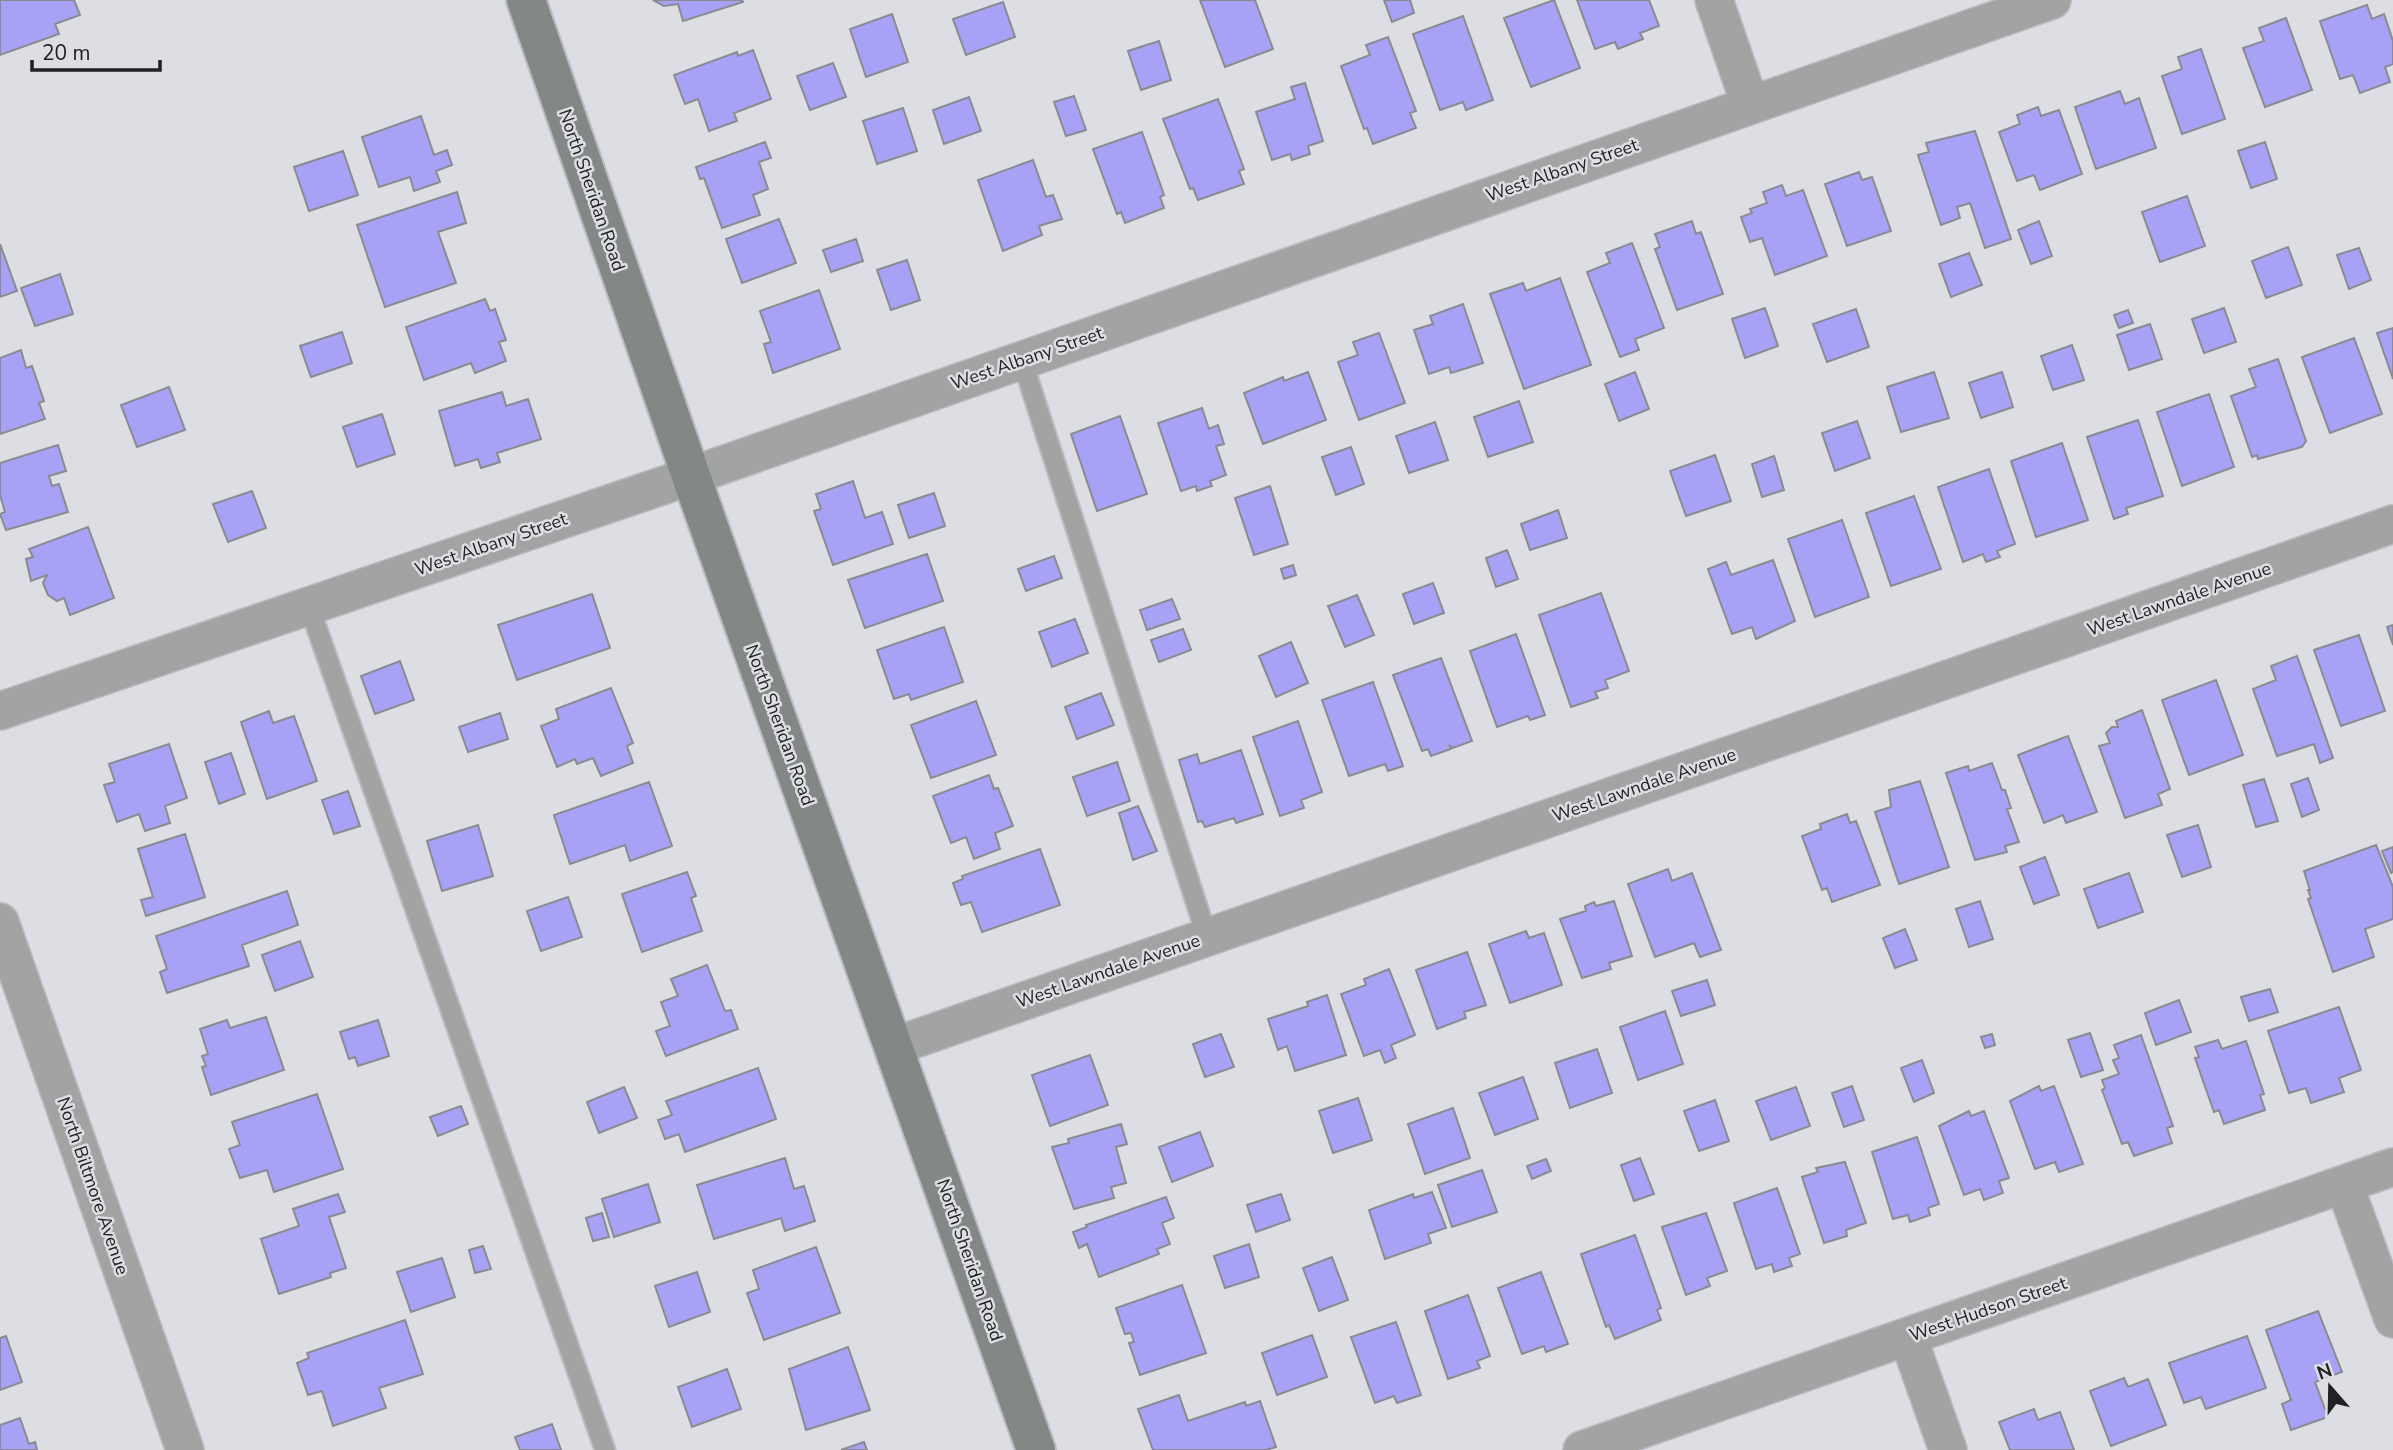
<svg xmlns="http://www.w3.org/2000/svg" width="2393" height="1450" viewBox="0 0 2393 1450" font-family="'Nunito Sans',sans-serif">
<rect width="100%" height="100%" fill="#dddde4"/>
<!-- building -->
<path fill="#a8a2f6" stroke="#8a8a91" stroke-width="2" d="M0,0H74L80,15L55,24L59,34L0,55Z
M653,0H742L743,2L683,21L678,4L664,6Z
M1200,0H1255L1273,49L1225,67Z
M1384,0H1410L1414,13L1392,22Z
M1554,0L1580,68L1531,87L1504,18Z
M1577,0H1649L1659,26L1640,33L1643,39L1618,49L1615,42L1595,49Z
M1003,2L1015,37L966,55L953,19Z
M2367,5L2372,19L2384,14L2393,41V64L2385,67L2390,82L2360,93L2353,75L2340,79L2320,21Z
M892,14L908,62L866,77L850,29Z
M1463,16L1493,100L1466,110L1463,102L1440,110L1413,34Z
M2286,18L2312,90L2265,107L2243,48L2264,41L2259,28Z
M1388,37L1416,111L1410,113L1416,128L1373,144L1367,128L1364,129L1341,66L1370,55L1366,45Z
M1159,41L1171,80L1141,90L1128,51Z
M2201,49L2225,119L2182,134L2162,76L2182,69L2178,57Z
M753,50L771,99L734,113L737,121L709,131L698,99L685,104L674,75L737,52L738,56Z
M833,63L846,97L810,110L797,76Z
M1305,83L1323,141L1308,146L1310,154L1292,160L1290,154L1272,160L1256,112L1295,99L1291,87Z
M2120,91L2125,104L2139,98L2156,148L2096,169L2075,107Z
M1074,96L1086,130L1066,136L1054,102Z
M969,97L981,131L944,144L933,110Z
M1218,99L1244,169L1239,171L1244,184L1198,200L1193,188L1190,189L1163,119Z
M2038,107L2041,116L2059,110L2082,174L2040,190L2034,175L2017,181L1999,132L2020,124L2017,115Z
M903,108L917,151L877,164L863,121Z
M421,116L434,155L447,150L452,165L436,171L440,182L414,191L410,177L379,187L362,137Z
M1975,131L2011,239L1985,248L1970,203L1957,207L1960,218L1941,225L1918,155L1929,152L1926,143Z
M1142,132L1164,195L1160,197L1164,208L1125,223L1121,212L1117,214L1093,149Z
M765,142L771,158L759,162L768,189L753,195L760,215L722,228L704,178L700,179L696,167Z
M2265,142L2277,179L2251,188L2238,151Z
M343,151L358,195L309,211L294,167Z
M1033,160L1046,197L1053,195L1062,219L1039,226L1042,235L1003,251L978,180Z
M1859,172L1862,180L1872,177L1891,231L1847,246L1825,184Z
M1782,185L1786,196L1803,190L1827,256L1775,275L1762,238L1750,242L1741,217L1752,213L1750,209L1767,203L1763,192Z
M457,192L466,223L438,232L456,283L385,307L357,225Z
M2187,196L2205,246L2160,262L2142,212Z
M779,219L796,263L742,283L726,239Z
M1692,221L1696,234L1701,232L1723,294L1677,310L1655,249L1660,247L1655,234Z
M2039,221L2052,256L2031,264L2018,230Z
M856,239L863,261L831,272L823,250Z
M1632,243L1664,328L1635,339L1639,350L1620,357L1587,272L1610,263L1606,253Z
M0,244L17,291L0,297Z
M2288,247L2302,285L2266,298L2252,261Z
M2359,248L2371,280L2349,289L2337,255Z
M1969,253L1982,285L1951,297L1939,264Z
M907,260L920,300L891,310L877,270Z
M60,274L73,314L35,326L21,288Z
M1560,278L1591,365L1524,389L1490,294L1523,283L1526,291Z
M819,290L840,349L773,373L764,344L771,342L760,311Z
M485,299L490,311L495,309L506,340L499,342L506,361L475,373L471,363L424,380L406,327Z
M1463,304L1483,363L1451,373L1449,367L1429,374L1414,330L1433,324L1430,316Z
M1765,308L1778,346L1745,358L1732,319Z
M2224,308L2236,342L2204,353L2192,319Z
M1856,309L1869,347L1827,362L1813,324Z
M2128,310L2133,323L2119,328L2114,315Z
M2150,324L2162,359L2129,370L2117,335Z
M2393,328V379L2377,333Z
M342,332L352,363L311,377L300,346Z
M1379,333L1405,403L1359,420L1338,362L1358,355L1353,342Z
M2354,338L2382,414L2330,433L2302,357Z
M2072,345L2084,380L2053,390L2041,356Z
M21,350L26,368L32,366L44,401L39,403L45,419L0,434V358Z
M2278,359L2306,441L2302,447L2258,459L2257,455L2252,457L2231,396L2256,387L2249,369Z
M1308,372L1326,420L1263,444L1244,393L1283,377L1284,381Z
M1635,372L1649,409L1619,421L1605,384Z
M1934,372L1949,418L1901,432L1887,387Z
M2002,372L2013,407L1981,418L1969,383Z
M169,387L185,430L137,447L121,405Z
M502,392L506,406L528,399L541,439L497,453L500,462L481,468L478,459L455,466L439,411Z
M2209,394L2234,467L2182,486L2157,412Z
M1519,401L1533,442L1488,457L1474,417Z
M1202,408L1209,429L1218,425L1224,444L1216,446L1226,475L1210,481L1212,486L1197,491L1196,486L1181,491L1158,423Z
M382,414L395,454L357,467L343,427Z
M1120,416L1147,494L1097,511L1071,434Z
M2138,420L2163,496L2126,508L2128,514L2114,519L2087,437Z
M1857,421L1870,458L1835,471L1822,433Z
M1435,422L1448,460L1409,473L1396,436Z
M2062,443L2088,520L2036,537L2011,461Z
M58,445L66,471L49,476L52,486L59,484L68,512L6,530L0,514L5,512L0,495V463Z
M1351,447L1364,484L1336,495L1322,457Z
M1715,455L1731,501L1686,516L1670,471Z
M1774,456L1784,490L1762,497L1752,464Z
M1989,469L2015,544L1997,551L2000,557L1986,562L1983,554L1963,562L1938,487Z
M853,481L865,518L882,512L893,544L833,565L814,511L821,509L816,494Z
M1270,486L1288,544L1254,555L1235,498Z
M252,491L266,528L228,542L213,504Z
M934,493L945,526L909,538L898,505Z
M1914,496L1941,569L1891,586L1866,513Z
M1558,510L1567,538L1530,550L1521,524Z
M1842,520L1869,597L1815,617L1788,539Z
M88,527L114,598L70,615L64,598L57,601L48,595L43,583L47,575L31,581L26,559L33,557L29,549Z
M1507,550L1518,579L1496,587L1486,558Z
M927,554L943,601L865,628L848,580Z
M1054,556L1062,578L1026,591L1018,569Z
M1773,560L1795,621L1756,639L1752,627L1732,634L1708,569L1726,562L1731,575Z
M1293,565L1296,575L1284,579L1281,569Z
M1433,583L1444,613L1414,624L1403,594Z
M1601,593L1629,671L1605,680L1608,688L1595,692L1598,698L1571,707L1539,615Z
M592,594L610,648L517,680L498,625Z
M1357,595L1374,635L1345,647L1328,606Z
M1172,599L1180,619L1147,630L1140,610Z
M1075,619L1088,653L1052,667L1039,632Z
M2393,625V645L2387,627Z
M944,627L963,682L911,700L909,694L894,699L877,650Z
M1183,629L1191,650L1159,662L1151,640Z
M1516,634L1545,715L1530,720L1528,716L1497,727L1470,651Z
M2359,635L2385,711L2341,726L2314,650Z
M1291,642L1308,683L1276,697L1259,656Z
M2297,656L2333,758L2320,763L2314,744L2277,756L2253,689L2276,680L2271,666Z
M1441,658L1472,741L1453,748L1450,746L1451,749L1431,756L1428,749L1422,751L1393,675Z
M400,661L414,700L375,714L361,676Z
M2216,680L2243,755L2189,775L2162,700Z
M1373,682L1403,766L1388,771L1385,764L1349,776L1322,700Z
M611,688L633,743L627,746L633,763L601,776L593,758L577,764L575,759L557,767L541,726L559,719L556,709Z
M1101,693L1114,725L1077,739L1065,707Z
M976,701L996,755L931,778L911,725Z
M2142,710L2170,789L2158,794L2162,805L2125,818L2099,746L2110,743L2106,733L2112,727H2118L2116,721Z
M269,711L273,723L294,716L317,781L267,799L241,722Z
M500,713L508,739L468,752L459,727Z
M1298,721L1322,792L1301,800L1304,808L1280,816L1253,737Z
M2068,736L2097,812L2066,823L2063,815L2044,823L2018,755Z
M169,744L187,798L165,806L170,823L145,831L139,814L117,822L104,785L115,782L109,764Z
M1241,750L1263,814L1236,823L1234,818L1205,827L1202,821L1198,822L1179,760L1197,754L1200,764Z
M231,753L245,794L219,804L205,762Z
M1117,762L1130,801L1087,816L1073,777Z
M1992,763L2002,790H2005L2011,808L2007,809L2019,842L2005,846L2007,852L1975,860L1946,773L1968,766L1969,771Z
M989,775L994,789L998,788L1013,826L995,833L1000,849L974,859L966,837L951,843L933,796Z
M2308,778L2319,810L2302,817L2291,784Z
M2264,779L2278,821L2256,827L2243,785Z
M1920,781L1949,867L1899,884L1875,812L1891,807L1889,790Z
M649,782L672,846L630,861L625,845L570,864L554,815Z
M348,791L360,826L334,834L322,800Z
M1138,806L1157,851L1133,860L1119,813Z
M1847,814L1850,823L1856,821L1880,885L1832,902L1827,888L1822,890L1802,836L1821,829L1820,824Z
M478,825L493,876L442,891L427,841Z
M2198,825L2211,867L2182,877L2167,835Z
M185,834L205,897L146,916L141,900L153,897L138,849Z
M2376,845L2393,887V919L2365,929L2374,957L2333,972L2308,899L2311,898L2308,890H2310L2304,871Z
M2393,847V872L2391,873L2382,851Z
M1040,849L1060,905L982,932L971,902L961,905L953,883L963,879L962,876Z
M2045,857L2059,895L2034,904L2020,867Z
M1668,869L1672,881L1692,873L1721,950L1700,957L1694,943L1655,957L1628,884Z
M687,872L696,896L691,898L702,931L642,952L622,894Z
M2129,873L2143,912L2098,928L2084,889Z
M287,891L298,925L242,945L249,966L167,993L160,972L167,969L156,936Z
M568,897L582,937L541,951L527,911Z
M1614,901L1632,956L1609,963L1611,969L1582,978L1560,919L1586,911L1585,906L1594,902L1596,906Z
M1980,901L1993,939L1969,947L1956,909Z
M1905,929L1917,960L1895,968L1883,938Z
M1526,931L1529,938L1544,933L1562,985L1510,1003L1489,944Z
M300,941L313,977L275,991L262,955Z
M1467,952L1486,1005L1464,1012L1466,1018L1437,1029L1416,970Z
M707,965L725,1011L731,1010L738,1029L666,1056L656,1031L670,1026L661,1002L678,996L671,979Z
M1389,969L1415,1035L1391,1045L1396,1058L1385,1063L1380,1050L1364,1056L1341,994L1366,985L1364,979Z
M1707,980L1715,1005L1681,1016L1672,991Z
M2270,989L2278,1012L2249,1021L2241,997Z
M1327,995L1346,1055L1295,1071L1287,1046L1278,1050L1268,1019L1308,1006L1307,1002Z
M2179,1000L2191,1032L2156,1045L2145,1013Z
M2339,1007L2361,1070L2339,1078L2344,1092L2311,1103L2306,1088L2289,1093L2268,1031Z
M1665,1011L1683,1064L1638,1080L1620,1027Z
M266,1017L284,1070L211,1095L202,1067L206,1066L202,1056L208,1054L200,1029L227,1020L230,1028Z
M378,1020L389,1056L358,1066L355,1057L349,1059L340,1032Z
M2090,1033L2103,1070L2081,1077L2068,1040Z
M1221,1034L1234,1067L1205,1077L1193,1044Z
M1992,1034L1995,1045L1985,1048L1981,1037Z
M2141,1035L2173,1126L2167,1128L2172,1143L2134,1156L2128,1142L2122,1144L2102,1090L2105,1088L2102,1080L2119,1074L2113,1060L2119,1058L2114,1045Z
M2218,1040L2222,1049L2246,1041L2264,1094L2260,1095L2265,1110L2224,1124L2219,1110L2214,1112L2195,1058L2199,1057L2195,1047Z
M1597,1049L1612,1093L1570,1108L1555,1063Z
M1090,1055L1108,1105L1050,1126L1032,1075Z
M1922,1060L1934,1093L1914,1102L1901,1068Z
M758,1068L776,1119L685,1152L679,1134L665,1139L658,1120L672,1115L666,1101Z
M1523,1077L1538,1119L1495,1135L1479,1093Z
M1852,1086L1864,1120L1844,1127L1832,1093Z
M2039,1086L2041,1091L2054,1086L2083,1164L2059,1172L2055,1162L2035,1169L2010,1101Z
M624,1087L637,1118L599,1133L587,1102Z
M1796,1087L1810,1126L1771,1140L1756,1101Z
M317,1094L343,1169L274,1192L267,1170L240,1178L229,1149L240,1145L232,1122Z
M1358,1098L1372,1140L1333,1153L1319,1111Z
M1715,1100L1729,1141L1699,1151L1684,1111Z
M461,1106L468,1124L438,1136L430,1117Z
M1453,1108L1470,1158L1425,1174L1408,1124Z
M1969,1111L1971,1116L1984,1111L2009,1178L1999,1181L2003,1193L1984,1200L1980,1189L1964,1195L1939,1126Z
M1121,1124L1127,1144L1116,1147L1126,1183L1111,1187L1114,1198L1074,1209L1052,1147L1069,1143L1068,1139Z
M1200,1132L1213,1166L1172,1182L1159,1147Z
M1917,1137L1939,1204L1928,1208L1930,1215L1910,1222L1908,1215L1893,1219L1872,1152Z
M785,1158L794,1189L804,1186L815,1221L785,1231L781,1218L714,1239L697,1185Z
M1640,1158L1654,1194L1634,1201L1621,1165Z
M1546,1159L1551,1171L1532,1179L1527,1166Z
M1845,1162L1866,1223L1846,1230L1847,1236L1824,1243L1802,1177L1818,1172L1816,1168Z
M1482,1170L1497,1212L1452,1227L1438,1185Z
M648,1184L660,1222L614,1237L602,1199Z
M1777,1188L1800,1254L1789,1258L1792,1266L1774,1272L1772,1264L1756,1269L1734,1203Z
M1432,1192L1446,1228L1428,1234L1431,1243L1385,1259L1369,1210L1413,1194L1414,1198Z
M338,1194L345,1212L329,1217L346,1268L330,1273L331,1277L279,1294L261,1239L299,1226L293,1209Z
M1281,1194L1290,1220L1256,1232L1247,1205Z
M1166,1197L1174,1218L1162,1223L1170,1244L1157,1249L1159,1254L1099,1277L1087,1244L1079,1248L1073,1232L1087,1227L1086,1225Z
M602,1213L609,1237L593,1241L586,1218Z
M1706,1213L1727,1271L1707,1278L1710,1286L1686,1295L1662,1227Z
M1635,1235L1661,1308L1657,1310L1661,1320L1615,1339L1609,1325L1606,1327L1581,1254Z
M1249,1244L1259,1277L1225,1288L1214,1256Z
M483,1246L491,1269L475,1273L469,1250Z
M816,1247L840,1313L764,1340L747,1293L759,1289L753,1270Z
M1332,1257L1348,1300L1319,1311L1303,1268Z
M442,1258L455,1297L411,1312L397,1272Z
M697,1272L710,1312L669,1327L655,1286Z
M1541,1272L1568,1344L1546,1352L1544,1346L1522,1354L1498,1288Z
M1182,1285L1206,1353L1140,1375L1129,1343L1134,1342L1131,1333L1125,1334L1116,1308Z
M1468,1295L1490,1356L1477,1361L1480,1368L1448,1379L1425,1311Z
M2318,1311L2342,1372L2315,1382L2328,1417L2291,1430L2282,1404L2291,1400L2266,1330Z
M405,1320L423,1374L379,1388L386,1408L333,1426L322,1391L308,1395L297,1363L309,1358L307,1353Z
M1396,1322L1421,1395L1397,1403L1394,1396L1375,1403L1351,1337Z
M1312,1335L1327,1377L1277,1395L1262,1353Z
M6,1336L22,1382L0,1390V1338Z
M2247,1336L2266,1388L2206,1409L2201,1397L2184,1403L2169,1363Z
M848,1347L870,1410L806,1430L789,1369Z
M727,1369L741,1409L692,1427L678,1387Z
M2124,1378L2128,1387L2148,1379L2166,1425L2111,1446L2090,1391Z
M1179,1395L1188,1421L1245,1402L1246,1406L1260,1401L1276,1447L1266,1450H1153L1138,1409Z
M2034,1409L2038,1420L2060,1412L2074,1450H2010L1999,1422Z
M20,1418L29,1444L35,1442L37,1450H0V1425Z
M552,1424L561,1450H520L515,1437Z
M864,1442L867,1450H841Z"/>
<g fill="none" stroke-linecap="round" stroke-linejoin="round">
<!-- lane casing -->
<g stroke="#bbbbc1" stroke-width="23">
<path id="lane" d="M1022,360L1207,937
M309,606L605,1450"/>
</g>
<!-- street casing -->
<g stroke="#bbbbc1" stroke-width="40">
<path id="street" d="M1714,0L1750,104
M0,711L691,476L2052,0
M0,922L185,1450
M895,1046L2393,524
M2344,1184L2393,1319
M1908,1337L1948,1450
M1582,1450L2393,1167"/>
</g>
<!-- secondary casing -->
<g stroke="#bbbbc1" stroke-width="42">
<path id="secondary" d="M526,0L691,476L1036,1450"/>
</g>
<!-- lane -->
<use href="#lane" stroke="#a1a4a2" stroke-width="19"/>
<!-- street -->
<use href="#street" stroke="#a1a4a2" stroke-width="37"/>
<!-- secondary -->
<use href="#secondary" stroke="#838785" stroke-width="38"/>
</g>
<g text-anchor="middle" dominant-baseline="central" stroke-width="5" stroke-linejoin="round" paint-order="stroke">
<!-- street labels -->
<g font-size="18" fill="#212123" stroke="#dddde4">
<text transform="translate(1562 170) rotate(-19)">West Albany Street</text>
<text transform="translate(592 190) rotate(71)">North Sheridan Road</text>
<text transform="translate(1027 358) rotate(-19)">West Albany Street</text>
<text transform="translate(491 544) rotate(-19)">West Albany Street</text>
<text transform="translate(2179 599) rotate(-19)">West Lawndale Avenue</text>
<text transform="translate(780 725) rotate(70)">North Sheridan Road</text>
<text transform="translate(1644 785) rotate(-19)">West Lawndale Avenue</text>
<text transform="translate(1108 971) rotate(-19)">West Lawndale Avenue</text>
<text transform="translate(93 1186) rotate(71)">North Biltmore Avenue</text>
<text transform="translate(970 1260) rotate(71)">North Sheridan Road</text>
<text transform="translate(1988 1309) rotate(-19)">West Hudson Street</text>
</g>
</g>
<!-- north arrow -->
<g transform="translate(2330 1387) rotate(340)" stroke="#dddde4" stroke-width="5" paint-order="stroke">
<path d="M0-5L12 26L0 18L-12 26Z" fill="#212123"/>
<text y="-10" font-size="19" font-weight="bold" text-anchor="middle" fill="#212123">N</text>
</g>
<!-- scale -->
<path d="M32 60v10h128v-10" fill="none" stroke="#212123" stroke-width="3.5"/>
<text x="42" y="60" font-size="21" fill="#212123" stroke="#dddde4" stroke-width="5" paint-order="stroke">20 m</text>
</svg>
